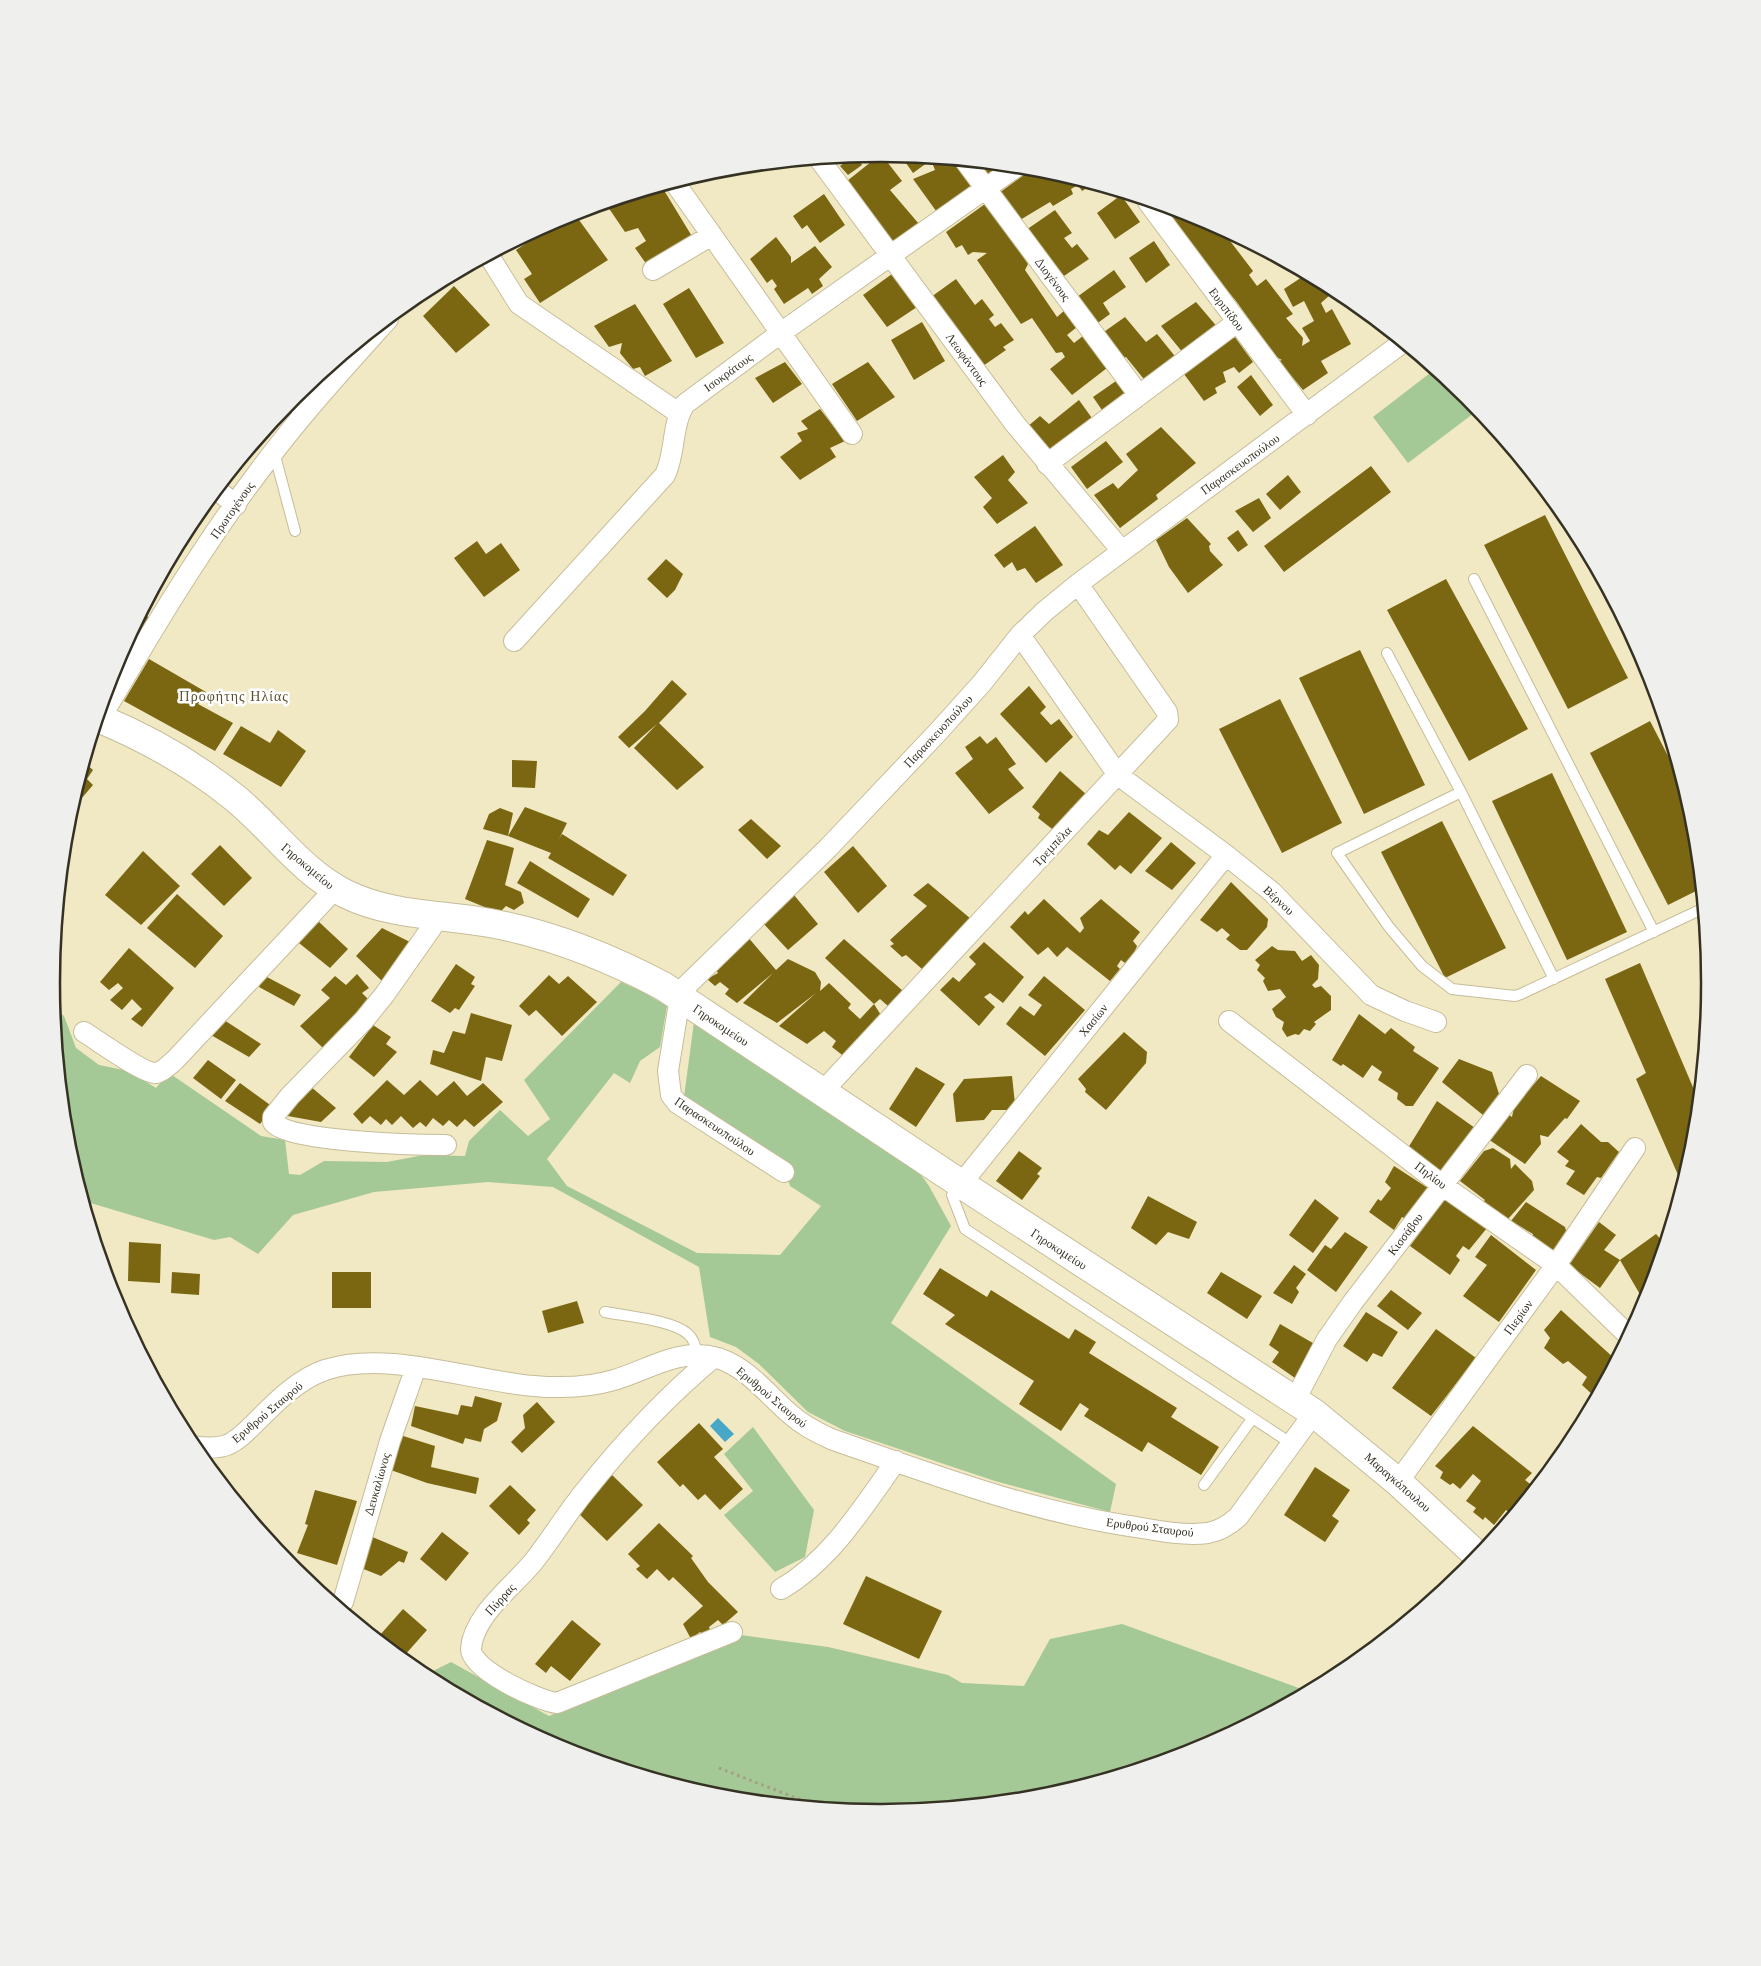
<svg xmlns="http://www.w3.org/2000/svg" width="1761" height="1966" viewBox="0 0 1761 1966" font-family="Lora,serif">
<rect width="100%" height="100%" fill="#f1e8c4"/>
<!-- green -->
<path fill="#a4c896" d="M1434,370L1467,397L1478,410L1408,463L1373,417Z
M621,982L643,992L667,1006L660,1047L640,1061L630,1083L614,1073L547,1159L567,1186L697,1253L780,1255L821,1206L790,1186L784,1162L684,1097L694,1022L916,1168L929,1186L951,1226L891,1323L1116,1484L1110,1512L995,1481L845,1431L808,1412L759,1364L736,1347L710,1337L699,1267L553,1187L488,1182L374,1192L293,1215L258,1254L230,1237L214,1240L84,1201L67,1144L54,1008L64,1016L76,1048L99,1065L129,1071L156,1088L169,1073L261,1136L285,1140L289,1174L300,1175L324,1161L387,1162L424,1155L465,1156L469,1141L500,1110L528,1136L550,1119L524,1080Z
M753,1427L814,1510L805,1557L775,1572L724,1515L753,1491L724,1454Z
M1122,1624L1307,1691L1198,1749L1042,1796L880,1812L718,1796L563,1749L425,1675L451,1662L549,1716L741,1635L828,1647L948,1675L962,1683L1024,1686L1050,1639Z"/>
<!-- water -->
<path fill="#47a7c6" d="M718,1418L734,1434L725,1442L710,1426Z"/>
<!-- building -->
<path fill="#7b6711" d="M881,154L902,181L890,190L919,224L894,244L847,181Z
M854,156H857L862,165L848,175L840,166Z
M901,156L954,161L974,189L939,215L913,179L935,170L931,160L913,173Z
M979,163L1005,166L989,177Z
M1032,169L1043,170L1092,185L1082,191L1078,185L1071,189L1073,194L1053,206L1050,202L1020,220L999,193Z
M662,187L693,238L647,265L635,248L646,241L638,228L625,232L608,207L618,200Z
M824,194L845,225L820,243L807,225L802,229L793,216Z
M1121,195L1140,222L1115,239L1097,213Z
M985,204L1011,237L1028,264L1025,270L1057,317L1065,310L1077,327L1067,335L1074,343L1083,336L1107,368L1072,395L1050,369L1065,357L1062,352L1056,353L1032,318L1021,324L977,260L987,253L973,252L968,255L962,245L956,248L946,232Z
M1162,206L1198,217L1226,232L1224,233L1253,271L1249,275L1257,286L1266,279L1293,314L1286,318L1303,338L1302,346L1310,341L1302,328L1314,321L1304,301L1293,307L1284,289L1302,277L1299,273L1301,272L1320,282L1330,295L1321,303L1326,313L1332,309L1351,344L1321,361L1328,373L1303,390L1279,361L1282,360L1276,357L1236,301L1195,253Z
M1055,210L1072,233L1064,238L1072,248L1077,244L1089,259L1061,278L1026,230Z
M574,213L608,260L540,303L524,279L532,274L516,250L567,216Z
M776,237L791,257V263L815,246L832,267L819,279L823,286L812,294L808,288L784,304L774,289L777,286L772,279L767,283L750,259Z
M1154,241L1170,265L1146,283L1129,258Z
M1114,270L1126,287L1103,303L1110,314L1095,325L1077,297Z
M892,274L917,307L887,327L863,295Z
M956,279L975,305L982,299L994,315L989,319L995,327L1001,323L1014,340L1003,347L1006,350L983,366L931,297Z
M454,286L490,325L456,353L423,316Z
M689,288L724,343L696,358L663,304Z
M1196,302L1219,329L1184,354L1161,326Z
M635,304L672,361L645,376L640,367L633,369L620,353L622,343L609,347L594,326Z
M1125,317L1146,342L1157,334L1178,360L1147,383L1126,357L1120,359L1101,334Z
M922,322L945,361L914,380L891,340Z
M1232,333L1253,362L1239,373L1234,367L1223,372L1226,382L1215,388L1217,393L1204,401L1181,370Z
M785,362L802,384L773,403L755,378Z
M868,362L895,397L857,421L832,384Z
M1251,375L1273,405L1260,416L1237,387Z
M1116,381L1127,396L1104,413L1093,397Z
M1079,400L1094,421L1047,454L1027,427L1040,416L1049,424Z
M820,409L845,441L830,448L836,457L800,480L780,457L802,441L797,433L808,429L801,421Z
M1161,427L1196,463L1156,495L1158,499L1120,528L1094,495L1113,483L1118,489L1138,470L1126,454Z
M1106,441L1123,462L1087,489L1071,467Z
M1003,455L1015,472L1008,480L1028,503L997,524L983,507L992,498L974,477Z
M1371,466L1391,492L1284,572L1264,546Z
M1288,475L1301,492L1280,510L1266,494Z
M1259,498L1271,518L1253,532L1235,511Z
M1545,515L1628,678L1568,709L1484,545Z
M1187,518L1211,544L1209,546L1210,551L1223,565L1188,593L1169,567L1156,540Z
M1035,526L1063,565L1036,583L1025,568L1017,571L1012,562L1004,568L994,555Z
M1238,530L1248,545L1238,552L1227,538Z
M182,539L185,541L176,552V551Z
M477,541L486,554L501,543L520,570L484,597L454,558Z
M666,559L683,574L675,590L667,598L647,579Z
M165,572L168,574L147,609L145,608Z
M1446,579L1528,729L1469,761L1387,610Z
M144,610L150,621L136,642L128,640Z
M1360,650L1425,785L1364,814L1299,678Z
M121,654L127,657L107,690L114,665Z
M149,659L206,692L198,704L233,723L215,751L124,701Z
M672,680L687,694L659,723L704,767L677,790L634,748L657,724L629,748L618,737L645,711Z
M1029,686L1046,707L1040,713L1051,725L1059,719L1073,737L1046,763L1000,714Z
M1280,699L1342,823L1282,853L1219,729Z
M1650,721L1682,783L1694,822L1700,889L1668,905L1590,753Z
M241,726L270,743L278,730L306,751L281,787L223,754Z
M980,736L987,744L996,737L1016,764L1008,769L1024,788L989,814L955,773L973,759L965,747Z
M512,760L537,761L535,788L512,787Z
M85,763L93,770L87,779L93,785L70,812Z
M1060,771L1087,795L1074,812L1071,808L1056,832L1038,818L1040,814L1032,807Z
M1552,773L1627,932L1567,960L1492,801Z
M525,807L567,823L559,839L562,834L627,875L613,896L548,858L551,853L508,836Z
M500,808L513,813L508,836L483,829L489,814Z
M1129,812L1162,838L1131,874L1120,865L1115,870L1087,844L1099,830L1108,835Z
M751,819L781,846L767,859L738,830Z
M1442,821L1506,948L1445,978L1381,852Z
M487,840L514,848L505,885L521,892L524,903L514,910L506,906L499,913L465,899Z
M1171,842L1196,863L1172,890L1145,871Z
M220,845L252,878L224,906L191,874Z
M853,846L887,886L858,913L824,872Z
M143,851L180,886L141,925L105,895Z
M530,861L590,899L578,918L517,883Z
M1231,882L1268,919L1267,927L1247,950H1240L1226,939L1230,935L1222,928L1217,932L1200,920Z
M928,883L971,919L933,963L922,969L906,955L902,957L890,946L894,944L890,940L927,906L913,895Z
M177,894L223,936L195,968L147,928Z
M794,895L818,924L788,950L763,923Z
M1044,899L1080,933L1084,928L1080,918L1101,899L1140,932L1133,941L1137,946L1134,953L1125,963L1121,960L1117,966L1120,969L1110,981L1067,947L1057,957L1048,947L1038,955L1010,927L1025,911L1028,915Z
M318,921L348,949L330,968L299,943Z
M382,928L414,944L383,982L356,956Z
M747,936L776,970L788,959L815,972L821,982L820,991L829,983L851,1004L848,1008L860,1019L874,1004L884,1020L846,1058L832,1047L836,1041L824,1031L807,1044L779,1026L816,993L777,1023L743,1003L773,973L737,1003L725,994L729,989L720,982L715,986L707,979L718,973L714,966Z
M844,939L903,991L888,1006L880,999L874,1004L825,958Z
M984,942L1024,977L1003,1003L990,993L984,997L995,1007L979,1026L940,990L953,977L959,982L976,964L969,957Z
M1272,946L1278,950L1295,951L1302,961L1311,955L1319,965L1318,979L1312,985L1315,988L1321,986L1331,996V1010L1314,1022L1316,1024L1310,1031L1304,1029L1299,1035L1295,1034L1287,1037L1282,1029L1284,1022L1276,1017L1272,1009L1286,997L1280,989L1268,991L1263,981L1265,978L1257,970L1260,965L1255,960Z
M129,948L174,988L142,1027L131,1019L142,1009L132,999L122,1010L110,1000L123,988L118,983L109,990L100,982Z
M1640,963L1698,1099L1694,1145L1682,1184L1636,1079L1646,1073L1605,979Z
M456,964L475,977L471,984L475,986L459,1010L455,1008L450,1013L431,1001Z
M357,974L369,988L362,993L370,1001L323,1048L300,1026L330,998L321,990L335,976L346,985Z
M549,975L559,984L568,976L597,1002L562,1036L536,1010L529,1016L519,1006Z
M265,976L301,995L294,1006L259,987Z
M1044,976L1085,1010L1045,1056L1006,1024L1020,1006L1034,1016L1042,1005L1028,995Z
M471,1013L512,1025L502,1061L486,1057L481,1081L430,1064L433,1050L444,1053L453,1031L465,1034Z
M1359,1014L1385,1034L1391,1028L1415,1047L1413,1051L1439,1068L1413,1106H1406L1397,1099L1398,1093L1378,1080L1382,1072L1372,1065L1363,1078L1343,1064L1341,1066L1332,1060Z
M1707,1014L1705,1027L1701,1017Z
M224,1020L261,1044L249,1057L211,1035Z
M373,1025L391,1037L386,1044L397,1052L374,1077L349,1057Z
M1124,1032L1147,1052L1146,1063L1106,1110L1085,1092L1086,1089L1078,1079Z
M1459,1059L1492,1072L1499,1094L1483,1115L1442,1082Z
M208,1060L236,1080L221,1099L193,1078Z
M916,1067L945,1084L916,1127L889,1109Z
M1012,1076L1015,1104L1010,1110H992L984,1120L956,1122L953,1094L964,1079Z
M1541,1076L1580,1101L1567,1119L1565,1118L1548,1137L1540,1135L1541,1144L1525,1164L1488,1139L1509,1115L1512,1117L1514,1107Z
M387,1080L404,1095L420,1080L437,1096L454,1081L467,1096L483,1083L503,1102L474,1127L465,1119L457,1127L449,1120L443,1126L433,1118L426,1127L420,1122L413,1128L401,1116L392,1125L386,1119L381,1125L370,1116L362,1124L353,1114Z
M240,1083L273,1107L260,1124L225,1101Z
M310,1086L336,1108L321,1122L282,1115Z
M1437,1101L1475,1128L1443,1174L1408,1148Z
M1581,1124L1601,1142H1608L1619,1152L1601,1178L1597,1177L1584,1195L1566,1184L1575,1171L1565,1166L1569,1161L1557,1152Z
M1493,1148L1510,1159L1511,1169L1515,1164L1532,1181L1534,1190L1508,1219L1482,1203L1485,1200L1460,1181L1484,1151Z
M1019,1151L1042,1168L1037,1174L1040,1176L1022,1200L996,1181Z
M1394,1166L1431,1190L1408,1220L1402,1217L1394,1230L1369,1212L1378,1199L1381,1201L1391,1188L1385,1182Z
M1148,1196L1197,1222L1189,1239L1168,1232L1156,1245L1131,1228Z
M1315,1199L1339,1218L1313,1253L1289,1235Z
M1445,1199L1487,1228L1469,1250L1463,1246L1456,1256L1460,1260L1450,1275L1410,1246Z
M1526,1202L1565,1227L1567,1234L1553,1254L1532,1239L1533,1234L1511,1221Z
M1599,1222L1616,1235L1604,1250L1620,1260L1600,1288L1569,1265Z
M1345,1232L1368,1247L1336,1292L1307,1270L1325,1245L1331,1249Z
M1656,1234L1664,1243L1645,1303L1620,1260Z
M1491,1235L1536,1270L1499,1322L1463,1296L1487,1265L1475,1257Z
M129,1242L161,1244L160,1283L128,1281Z
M1294,1265L1306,1274L1296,1288L1299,1292L1292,1304L1273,1293Z
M940,1268L987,1297L991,1290L1069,1339L1075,1329L1096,1342L1089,1353L1177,1408L1171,1417L1219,1447L1201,1475L1148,1442L1142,1452L1084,1416L1089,1409L1080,1403L1061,1431L1019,1404L1034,1381L945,1324L955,1315L923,1294Z
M172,1272L200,1274L199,1295L171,1293Z
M332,1272H371V1308H332Z
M1221,1272L1262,1296L1247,1319L1207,1293Z
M1391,1290L1422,1313L1408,1330L1377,1306Z
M577,1301L584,1323L548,1333L542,1311Z
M1561,1310L1615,1359L1595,1397L1582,1385L1587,1377L1568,1361L1563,1364L1544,1348L1550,1338L1544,1330Z
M1366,1312L1398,1332L1382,1357L1373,1353L1367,1362L1343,1346Z
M1280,1324L1318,1346L1295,1378L1272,1362L1279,1352L1269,1345Z
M1436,1329L1476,1358L1431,1416L1392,1388Z
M475,1396L502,1403L497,1421L484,1429L481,1442L465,1438L463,1444L411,1426L415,1406L458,1415L461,1405L472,1407Z
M537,1402L555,1422L522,1453L511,1442L525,1428L523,1415Z
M699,1423L723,1449L714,1457L743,1489L720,1510L705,1494L698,1500L683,1484L680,1487L657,1462Z
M1473,1426L1532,1473L1525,1480L1534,1487L1511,1514L1506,1510L1494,1525L1485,1517L1483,1520L1473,1512L1476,1508L1466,1501L1481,1481L1473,1474L1460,1489L1453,1483L1450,1485L1440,1478L1443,1472L1435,1466Z
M400,1435L435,1446L431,1467L479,1478L476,1494L427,1483L388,1469Z
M1315,1467L1350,1490L1332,1516L1339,1521L1325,1542L1284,1515Z
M612,1475L643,1505L607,1541L576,1511Z
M510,1485L536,1510L527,1520L530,1523L519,1535L489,1506Z
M315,1490L357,1501L337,1565L297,1553L308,1525L305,1524Z
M659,1523L693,1556L691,1558L708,1582L738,1612L723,1625L718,1620L709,1627L711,1633L704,1636L700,1632L691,1639L683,1624L703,1606L673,1577L669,1581L657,1569L647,1579L636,1569L640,1566L628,1554Z
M442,1532L469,1553L446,1581L420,1559Z
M370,1536L408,1552L404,1563L399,1561L381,1576L361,1568Z
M866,1576L942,1611L919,1659L843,1624Z
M403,1609L427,1630L404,1656L380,1635Z
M572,1620L601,1644L570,1681L551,1666L546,1673L535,1664Z"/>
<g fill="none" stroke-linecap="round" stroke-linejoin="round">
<!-- lane casing -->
<g stroke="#c6bd9a" stroke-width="12">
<path id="lane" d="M274,452L295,531
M1474,579L1654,932
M1387,653L1461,792L1554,979
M1461,792L1337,853L1389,927L1422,966L1452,989L1515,996L1521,994L1702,909
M961,1184L952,1195L965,1229L1292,1444
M605,1312C625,1316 673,1320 688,1334C694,1339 696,1347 697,1355
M1204,1485L1252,1419"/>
</g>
<!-- street casing -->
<g stroke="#c6bd9a" stroke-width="22">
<path id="street" d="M820,160L1015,424L1122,551
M966,162L1139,395
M675,183L852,434
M1148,202L1307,415
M489,256L519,304L680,414
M653,270L712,235
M294,396L304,414
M1047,464L1237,322
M217,490L236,505
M1020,635L1118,775L1226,855L1272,892L1371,995L1405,1011L1436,1022
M514,641L665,475C676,453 671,425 685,404L782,332L1016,167
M100,719C150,634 200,549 260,470C299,417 344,368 388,319
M439,917L385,994L364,1020L290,1096L273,1117V1122C286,1142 419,1145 446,1145
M1229,1021L1442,1185L1556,1265L1628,1335
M84,1032C97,1040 144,1074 156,1073C163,1072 170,1064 175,1060L335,889
M823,1091L1168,720L1167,712L1078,584
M784,1172L677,1103L671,1095L668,1071L680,997L684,988L828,848L937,733L982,683L1020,635L1045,611L1078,584L1402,343
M961,1184L1226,855
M714,1357C666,1397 624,1442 585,1491C567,1513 552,1538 534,1561C515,1585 473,1615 471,1649C470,1669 538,1701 557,1703L732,1632
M1295,1400L1327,1339L1353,1302L1527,1075
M193,1446C205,1448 216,1449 227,1445C239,1440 250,1428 259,1419C279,1399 299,1379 325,1370C395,1347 488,1389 561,1387C579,1387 597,1385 614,1380C649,1370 679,1347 718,1358C748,1368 767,1394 789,1413C802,1425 816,1432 831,1439C931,1474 1031,1512 1136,1527C1159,1531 1185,1536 1208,1533C1219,1531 1229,1525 1238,1517L1314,1413
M1398,1482L1556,1265L1635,1148
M781,1589C831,1560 864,1506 896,1461
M343,1602L390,1441L416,1367"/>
</g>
<!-- secondary casing -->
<g stroke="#c6bd9a" stroke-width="30">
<path id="secondary" d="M98,718C147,738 194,765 235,798C273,829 301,872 346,894C391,916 441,914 490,923C550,934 608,957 663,986L961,1184L1314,1413L1398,1482L1478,1556"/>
</g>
<!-- path -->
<path stroke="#a59e83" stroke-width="3" stroke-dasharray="2.5 4" stroke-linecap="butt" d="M719,1768L814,1805L839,1808"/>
<!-- lane -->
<use href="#lane" stroke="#fff" stroke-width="10"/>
<!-- street -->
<use href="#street" stroke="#fff" stroke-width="20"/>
<!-- secondary -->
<use href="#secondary" stroke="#fff" stroke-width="28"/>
</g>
<g text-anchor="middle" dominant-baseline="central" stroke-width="5" stroke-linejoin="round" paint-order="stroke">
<!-- street labels -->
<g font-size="12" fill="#353123" stroke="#fff">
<text transform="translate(1053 279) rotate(53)">Διογένους</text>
<text transform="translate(1227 309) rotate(53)">Ευριπίδου</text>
<text transform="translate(967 359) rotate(54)">Λεωφάντους</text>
<text transform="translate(728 372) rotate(-36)">Ισοκράτους</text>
<text transform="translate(1240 464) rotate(-36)">Παρασκευοπούλου</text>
<text transform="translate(232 510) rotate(-55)">Πρωτογένους</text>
<text transform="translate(938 731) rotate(-47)">Παρασκευοπούλου</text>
<text transform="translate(1052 846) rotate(-47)">Τρεμπέλα</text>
<text transform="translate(308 866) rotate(40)">Γηροκομείου</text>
<text transform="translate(1279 900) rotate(43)">Βέρνου</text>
<text transform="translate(1093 1020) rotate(-51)">Χασίων</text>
<text transform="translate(721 1025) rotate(34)">Γηροκομείου</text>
<text transform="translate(715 1126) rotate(34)">Παρασκευοπούλου</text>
<text transform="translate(1431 1175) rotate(37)">Πηλίου</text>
<text transform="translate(1405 1234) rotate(-53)">Κισσάβου</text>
<text transform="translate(1059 1249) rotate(33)">Γηροκομείου</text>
<text transform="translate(1518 1317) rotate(-54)">Πιερίων</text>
<text transform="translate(772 1397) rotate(40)">Ερυθρού Σταυρού</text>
<text transform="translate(267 1412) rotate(-40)">Ερυθρού Σταυρού</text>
<text transform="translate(1398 1482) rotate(41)">Μαραγκόπουλου</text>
<text transform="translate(377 1484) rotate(-74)">Δευκαλίωνος</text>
<text transform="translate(1150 1527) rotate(7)">Ερυθρού Σταυρού</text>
<text transform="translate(500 1599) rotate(-48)">Πύρρας</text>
</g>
<!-- neighbourhood labels -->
<g font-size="14" letter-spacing="1" fill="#595031" stroke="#fff">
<text x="234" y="696">Προφήτης Ηλίας</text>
</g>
</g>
<!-- crop -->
<path d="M0 0H1761V1966H0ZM880 162H881A820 820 0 0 1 1701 982V984A820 820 0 0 1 881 1804H880A820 820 0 0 1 60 984V982A820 820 0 0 1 880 162Z" fill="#efefed" fill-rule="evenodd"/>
<path fill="none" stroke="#353123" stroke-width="2.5" d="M880 162H881A820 820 0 0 1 1701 982V984A820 820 0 0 1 881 1804H880A820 820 0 0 1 60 984V982A820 820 0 0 1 880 162Z"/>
</svg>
